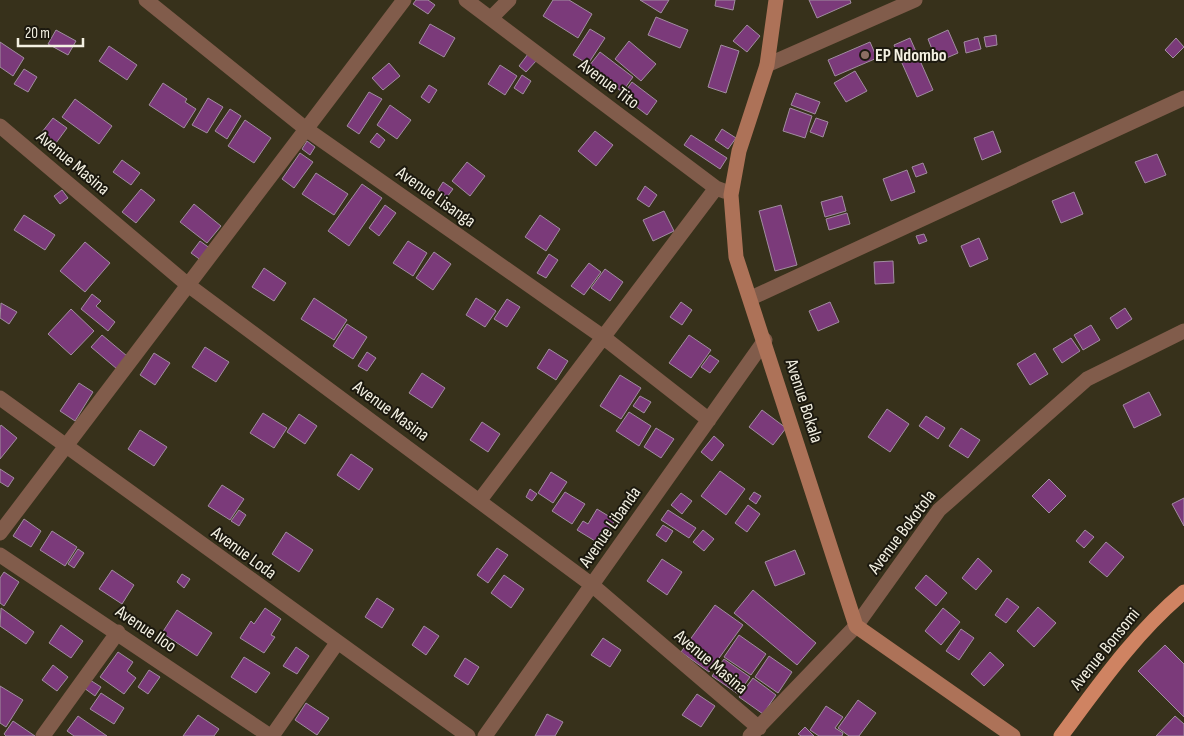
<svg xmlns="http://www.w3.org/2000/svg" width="1184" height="736" viewBox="0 0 1184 736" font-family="'Sofia Sans Condensed',sans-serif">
<rect width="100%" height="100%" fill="#37311b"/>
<!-- building -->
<path fill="#7b3a7a" stroke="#a18da0" d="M416,0H428L435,5L428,14L413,4Z
M553,0H569L592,14L578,38L543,16Z
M640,0H669L661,13Z
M716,0H735L733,10L715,6Z
M809,0H850L851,3L817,18Z
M656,17L688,30L680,48L648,35Z
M430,24L455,38L444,57L419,43Z
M747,25L760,36L747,52L733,41Z
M590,29L605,38L588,64L573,55Z
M56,30L76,41L68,55L48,44Z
M948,30L958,53L937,62L928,39Z
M996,35L997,45L986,47L984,37Z
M910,38L933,90L917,97L894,45Z
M978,38L981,49L966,53L964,42Z
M1176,38L1184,47L1173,58L1165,50Z
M629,41L656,64L641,81L615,59Z
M0,42L24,58L13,76L0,67Z
M870,42L877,58L835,76L828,60Z
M721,45L739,51L726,93L708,87Z
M109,46L137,65L127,80L99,61Z
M600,52L633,77L622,92L589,66Z
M528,54L536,61L526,72L519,66Z
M389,63L400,76L383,90L372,78Z
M500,65L517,76L505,95L488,84Z
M24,69L37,77L28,92L14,84Z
M855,71L867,91L846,102L834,83Z
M522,75L531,81L523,94L514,88Z
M632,82L657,101L647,115L622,96Z
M163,83L187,99L185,102L196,109L184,128L149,105Z
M429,85L437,90L429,103L421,97Z
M369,92L382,99L359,134L347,126Z
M796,93L820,102L815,114L791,105Z
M208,98L223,107L207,133L192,125Z
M75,99L112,126L99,144L62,117Z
M390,105L411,120L397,139L377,125Z
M790,108L812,116L805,138L783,131Z
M230,109L241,116L227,139L215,131Z
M53,118L67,128L56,143L42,132Z
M816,118L828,122L823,137L810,132Z
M245,120L271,138L254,163L228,146Z
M722,129L736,138L728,149L715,140Z
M595,131L613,145L596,166L578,151Z
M993,131L1001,152L982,160L974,138Z
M377,133L385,140L379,148L370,142Z
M691,135L727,158L720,169L684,145Z
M307,141L315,147L310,155L302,149Z
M300,153L313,162L294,188L282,179Z
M1157,154L1166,175L1145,183L1135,162Z
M122,160L140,173L131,185L113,172Z
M467,162L485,176L470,196L452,181Z
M923,163L927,173L916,177L912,167Z
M907,170L915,192L891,201L883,179Z
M316,173L348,194L334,215L302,194Z
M443,182L453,189L447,197L438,190Z
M362,184L382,198L349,246L328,231Z
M645,186L657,195L649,207L637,199Z
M141,189L155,200L136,223L122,212Z
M62,190L68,198L60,204L54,196Z
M1074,192L1083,214L1061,223L1052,201Z
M842,196L846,211L825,217L821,202Z
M194,204L221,226L207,243L180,222Z
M385,205L396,213L379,236L369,228Z
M781,205L797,265L775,271L759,211Z
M664,211L674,231L653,241L643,220Z
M847,213L850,224L829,230L826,219Z
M24,215L55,235L45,250L14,230Z
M540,215L560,229L546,251L525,237Z
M924,234L927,241L919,244L916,236Z
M979,238L988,259L970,267L961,246Z
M200,241L211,249L202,261L191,253Z
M408,241L427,253L413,276L393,263Z
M85,242L110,263L85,292L60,271Z
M434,252L451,264L433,290L416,278Z
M549,254L558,260L546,278L537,273Z
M893,261L894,283L875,284L874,262Z
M589,263L601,272L584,295L571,286Z
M264,268L286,283L274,301L252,287Z
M605,269L623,282L610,301L591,288Z
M92,294L101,301L96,306L115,322L108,331L81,309Z
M314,298L347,320L334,340L301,319Z
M476,298L496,311L485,327L466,315Z
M507,299L520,307L507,327L494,319Z
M681,302L692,310L682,325L670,317Z
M830,302L839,322L818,331L809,311Z
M1,303L17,312L9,324L0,318Z
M1125,308L1132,319L1117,329L1110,318Z
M71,309L94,331L71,355L48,334Z
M347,324L367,337L353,359L333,346Z
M1091,325L1100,340L1083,350L1074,335Z
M102,335L127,356L117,369L91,347Z
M689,335L711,350L691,378L669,363Z
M1071,338L1080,351L1062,363L1053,349Z
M205,347L229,362L216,382L192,367Z
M549,349L568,361L556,380L537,368Z
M367,352L376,358L367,371L358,366Z
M154,353L170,363L155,385L140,375Z
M1035,353L1048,374L1030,385L1017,364Z
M710,355L719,361L710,373L701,367Z
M422,373L445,388L432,408L409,393Z
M620,375L641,388L621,419L600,406Z
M79,383L93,392L75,421L60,411Z
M1149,392L1161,415L1134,428L1123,405Z
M640,396L651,402L644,413L633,406Z
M887,409L909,424L890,452L868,437Z
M762,410L786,428L773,445L749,427Z
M629,412L651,426L639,446L616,431Z
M263,413L287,428L274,448L250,433Z
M299,414L317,426L305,444L287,432Z
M926,416L945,428L938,439L919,426Z
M482,422L500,434L488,452L470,440Z
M1,425L17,438L0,459V427Z
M656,428L674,439L661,458L644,447Z
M961,428L980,440L968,458L949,446Z
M140,430L167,447L154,466L128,449Z
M714,436L724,445L712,461L701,452Z
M351,454L373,469L359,490L337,475Z
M0,469L14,478L8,487L0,482Z
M720,471L745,489L726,515L701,496Z
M551,472L567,482L553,503L538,493Z
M1049,479L1066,496L1049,513L1032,496Z
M222,485L244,499L230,520L208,506Z
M530,489L537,494L532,501L526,497Z
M565,492L585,504L572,524L552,511Z
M754,492L761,496L756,504L749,499Z
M681,493L692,501L682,514L671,505Z
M1184,498V526L1172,504Z
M748,505L760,514L747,532L735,523Z
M597,509L615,520L600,544L577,530L583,521L588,524Z
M239,510L246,515L239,526L231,521Z
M668,510L696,528L689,538L661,520Z
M24,519L41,531L31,547L13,536Z
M663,525L673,531L666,542L656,535Z
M703,530L714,539L704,551L693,542Z
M1085,530L1094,537L1084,548L1076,541Z
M52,531L77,547L65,566L40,550Z
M286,532L313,550L299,572L272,554Z
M1106,542L1124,557L1107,577L1089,562Z
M497,548L508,555L488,583L477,575Z
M78,549L84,553L74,568L68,564Z
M795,550L805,574L775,586L765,562Z
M978,558L992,571L976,590L962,578Z
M662,559L682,572L667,595L647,581Z
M112,570L134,585L122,604L99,589Z
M4,572L19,582L4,606L0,603V578Z
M182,574L190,579L184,588L177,582Z
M504,575L524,589L511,608L491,593Z
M926,575L947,593L936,606L915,588Z
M753,590L816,643L797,665L734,613Z
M377,598L394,609L382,628L365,617Z
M1007,598L1019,607L1006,623L995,615Z
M715,605L743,625L709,672L681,652Z
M1038,607L1056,623L1034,647L1017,631Z
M1,608L34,632L26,644L0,626Z
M265,608L281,619L271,635L275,637L264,653L240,638L251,621L254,624Z
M943,608L960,622L941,645L925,631Z
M177,610L212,633L197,656L162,633Z
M61,625L83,641L71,658L49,643Z
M424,626L439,636L426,655L412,645Z
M961,629L974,638L959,660L946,651Z
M739,635L766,654L751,675L724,657Z
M603,638L621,650L610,667L591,655Z
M1165,645L1184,664V717L1138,671Z
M296,647L309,656L297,674L283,666Z
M118,652L133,662L127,671L136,678L124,694L100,677Z
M990,652L1004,665L984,686L971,674Z
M769,656L792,672L778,693L755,677Z
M244,657L270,673L256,693L231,677Z
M465,658L479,667L468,685L454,676Z
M724,659L750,677L738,694L712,676Z
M53,665L68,677L57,691L42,680Z
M149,670L160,677L148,694L138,687Z
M753,678L776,695L763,714L739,697Z
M90,680L101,687L95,696L84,688Z
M0,686L23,700L6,727L0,723Z
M101,693L124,708L114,724L90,709Z
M697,694L715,706L701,727L682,715Z
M858,700L876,713L859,736H849L838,728Z
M306,703L329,718L317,735L295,720Z
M826,706L843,717L835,728L843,733L842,736H819L810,730Z
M547,714L563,722L555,736H535Z
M198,715L219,729L214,736H183Z
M78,716L107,736H74L67,731Z
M1175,716L1184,724V736H1156Z
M13,721L35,736H6L4,734Z
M805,727L814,736H801L798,734Z"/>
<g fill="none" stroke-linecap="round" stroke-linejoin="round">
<!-- street -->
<path stroke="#815c4b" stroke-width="15" d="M146,0L306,129L603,337L709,420
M466,0L716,188L724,191
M491,18L509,0
M767,65L915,0
M0,126L188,285L592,585L759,728
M751,298L1184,98
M0,398L468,736
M480,500L716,188
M0,533L404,0
M0,555L270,736
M43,736L118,632
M272,736L337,643
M485,736L765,340
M750,736L856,626L939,510L1087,379L1184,331"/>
<!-- secondary -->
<path stroke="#ad7258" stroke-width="15" d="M776,0L767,65L739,151L731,195L736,257L856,626L1013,736"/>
<!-- primary -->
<path stroke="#cf8362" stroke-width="15" d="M1061,736C1099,685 1135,633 1184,592"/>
</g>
<!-- markers -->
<circle fill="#8d6e63" stroke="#1c190f" stroke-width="2" cx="865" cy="55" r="5"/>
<g text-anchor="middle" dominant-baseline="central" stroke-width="4" stroke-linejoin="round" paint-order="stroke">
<!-- poi labels -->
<g font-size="18" font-weight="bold" fill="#f3f0e2" stroke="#1c190f" text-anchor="start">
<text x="875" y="55">EP Ndombo</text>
</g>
<!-- street labels -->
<g font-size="18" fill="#f3f0e2" stroke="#1c190f">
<text transform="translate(609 84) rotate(37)">Avenue Tito</text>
<text transform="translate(73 163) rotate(40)">Avenue Masina</text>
<text transform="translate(436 197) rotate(35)">Avenue Lisanga</text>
<text transform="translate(804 401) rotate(72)">Avenue Bokala</text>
<text transform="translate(391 411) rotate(36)">Avenue Masina</text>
<text transform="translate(610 527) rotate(-55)">Avenue Libanda</text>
<text transform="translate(902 532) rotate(-53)">Avenue Bokotola</text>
<text transform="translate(244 553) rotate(36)">Avenue Loda</text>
<text transform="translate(146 629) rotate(34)">Avenue Iloo</text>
<text transform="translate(1105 649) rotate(-51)">Avenue Bonsomi</text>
<text transform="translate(711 662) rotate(40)">Avenue Masina</text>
</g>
</g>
<!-- scale -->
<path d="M18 38v8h65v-8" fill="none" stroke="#f3f0e2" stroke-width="2.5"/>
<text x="25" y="38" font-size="15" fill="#f3f0e2" stroke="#1c190f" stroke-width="4" paint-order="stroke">20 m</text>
</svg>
